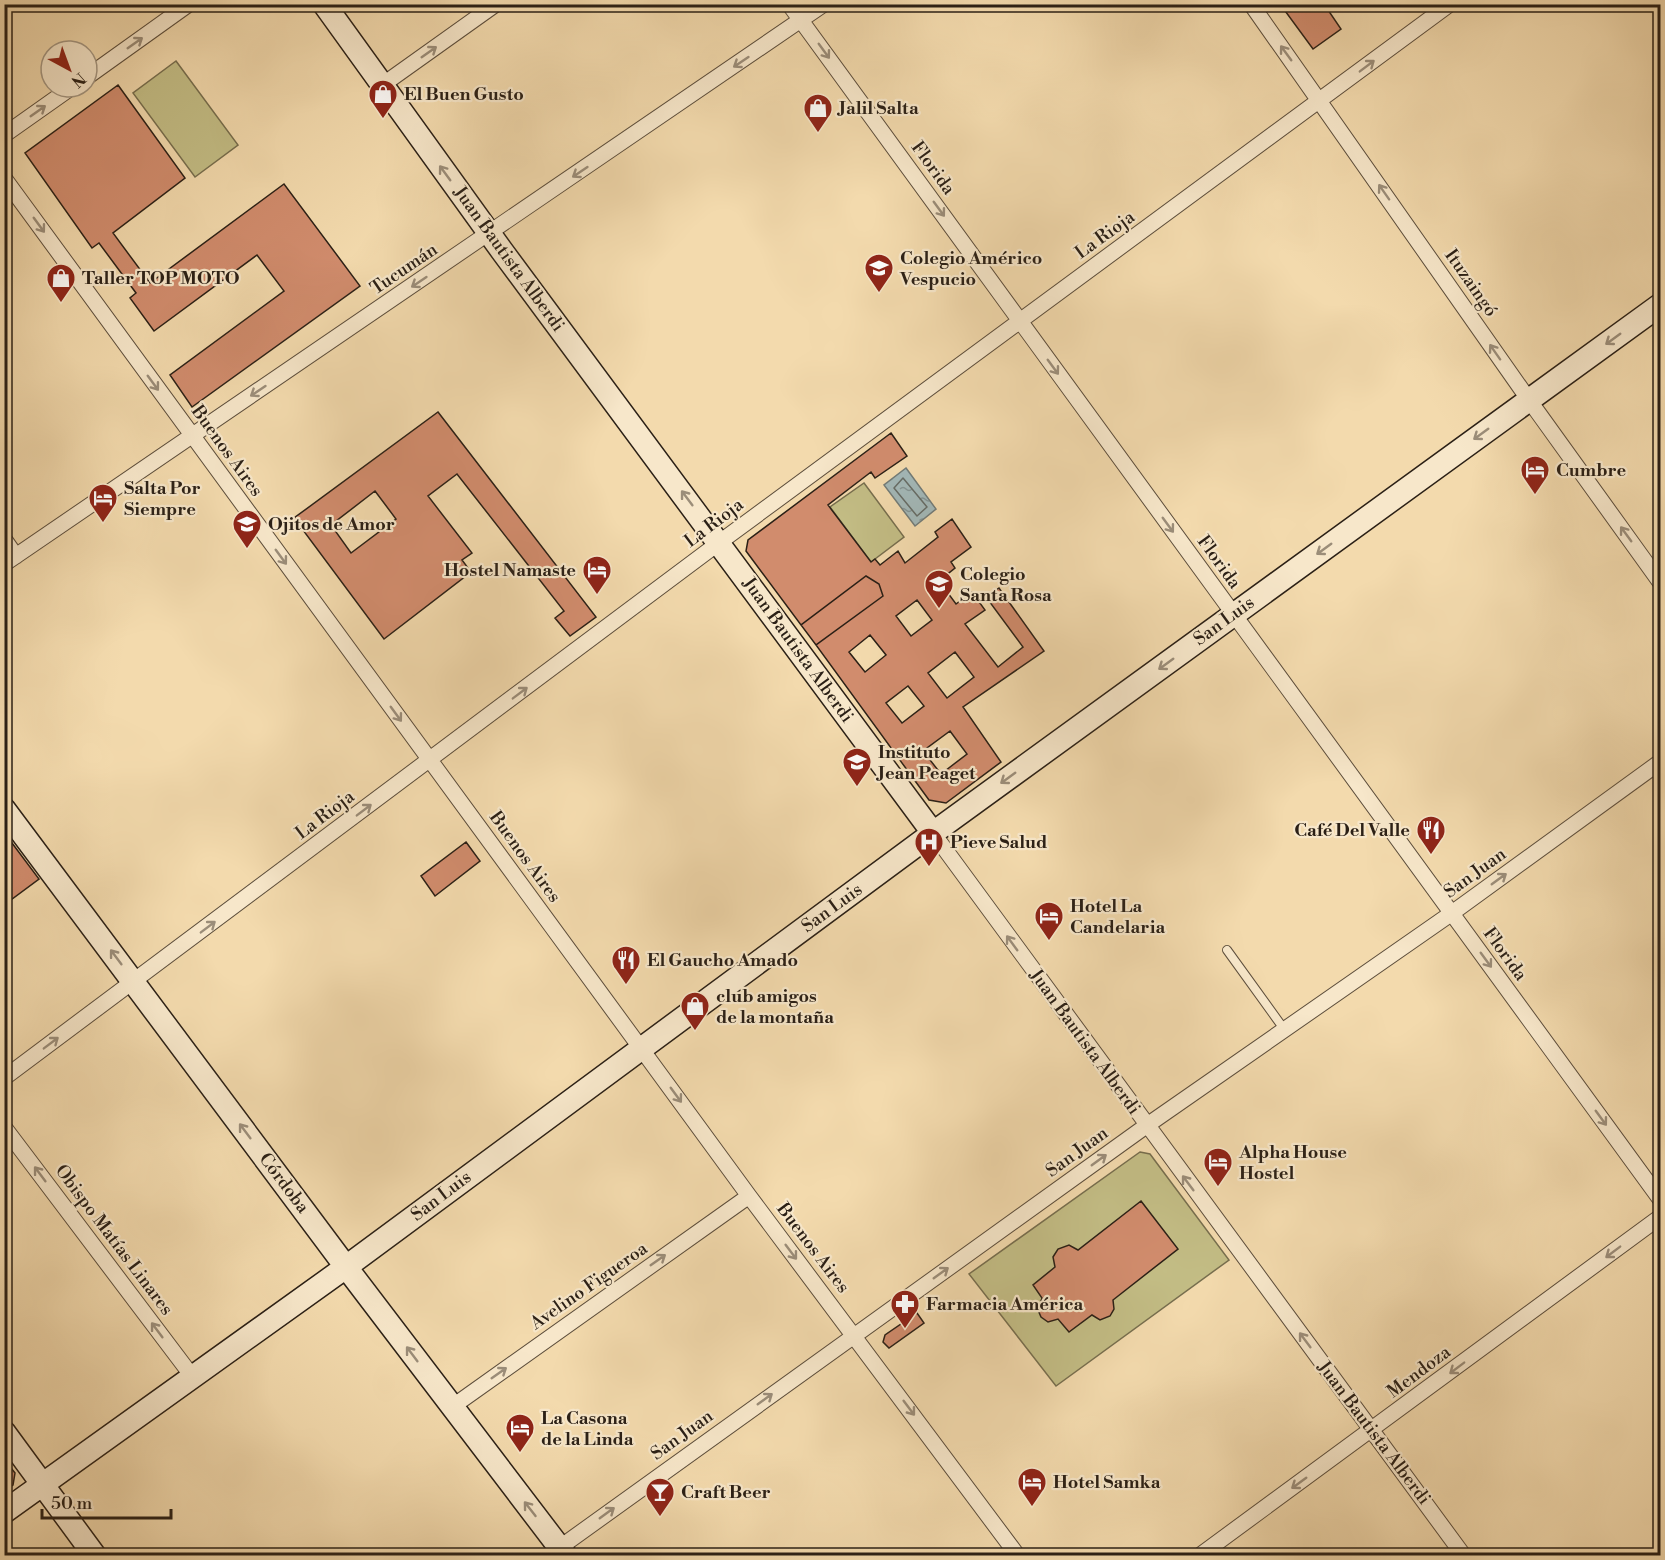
<svg xmlns="http://www.w3.org/2000/svg" width="1665" height="1560" viewBox="0 0 1665 1560" font-family="'Libre Bodoni',serif">
<defs>
<pattern id="water-ripples" width="26" height="14" patternUnits="userSpaceOnUse" patternTransform="scale(1.5)"><rect width="26" height="14" fill="#a2b7b7"/><path d="M2 4q2-2 4 0t4 0M15 11q2-2 4 0t4 0" fill="none" stroke="#849494"/></pattern>
</defs>
<rect width="100%" height="100%" fill="#f3daad"/>
<filter id="stains"><feTurbulence type="fractalNoise" baseFrequency=".00333" numOctaves="4"/><feColorMatrix values="0 0 0 0 .2 0 0 0 0 .09 0 0 0 0 .02 0 0 0 .5 -.17"/></filter>
<radialGradient id="worn" r=".72"><stop offset=".6" stop-color="#630" stop-opacity="0"/><stop offset="1" stop-color="#630" stop-opacity=".3"/></radialGradient>
<!-- green -->
<path fill="#c3bd85" stroke="#776e4e" stroke-width="1.5" d="M176,61L238,145L195,177L133,93Z
M864,483L904,537L871,562L830,507Z
M1140,1152L1150,1154L1229,1260L1056,1386L969,1274Z"/>
<!-- water -->
<path fill="url(#water-ripples)" stroke="#727b77" stroke-width="1.5" d="M906,468L936,509L915,526L884,485Z"/>
<g fill="none" stroke-linecap="round" stroke-linejoin="round">
<!-- shore -->
<path stroke="#666c66" stroke-width="1.5" d="M903,478L927,507L917,516L894,488Z"/>
</g>
<!-- building -->
<path fill="#d18c6d" stroke="#2b2016" stroke-width="1.5" fill-rule="evenodd" d="M1280,4H1324L1341,29L1313,49Z
M118,85L185,178L113,233L150,283L284,184L360,286L192,407L170,375L284,291L257,255L154,331L130,298L136,293L99,243L92,248L25,153Z
M438,412L596,617L570,636L555,618L564,611L457,474L428,496L472,553L462,560L471,572L384,639L294,518ZM375,491L396,519L351,553L331,525Z
M891,433L907,456L875,478L871,472L828,505L871,562L875,559L880,565L898,551L905,563L938,537L935,532L952,519L971,547L951,562L955,568L939,581L956,604L972,592L985,610L965,624L998,667L1023,647L986,597L999,588L1044,651L963,707L1001,762L946,803L929,800L816,645L883,596L879,584L866,576L801,625L746,551L748,540ZM917,600L932,620L911,636L896,616ZM870,635L886,655L865,672L849,652ZM955,652L974,677L947,698L928,673ZM908,686L924,706L902,723L886,703ZM950,731L967,754L941,774L923,751Z
M866,576L879,584L883,596L816,645L801,625Z
M4,842L12,843L39,879L4,905Z
M466,842L480,861L435,896L421,876Z
M1141,1201L1178,1249L1113,1300L1114,1309L1110,1316L1100,1320L1092,1315L1069,1332L1058,1319L1048,1322L1041,1317L1038,1310L1042,1298L1033,1285L1055,1267L1053,1257L1058,1249L1069,1245L1078,1250Z
M917,1313L924,1323L889,1348L883,1342L885,1335Z
M4,1459L15,1473L13,1485L4,1491Z"/>
<g fill="none" stroke-linecap="round" stroke-linejoin="round">
<!-- lane casing -->
<g stroke="#5d4e3c" stroke-width="10">
<path id="lane" d="M1227,950L1284,1029"/>
</g>
<!-- street casing -->
<g stroke="#5d4e3c" stroke-width="17">
<path id="street" d="M789,4L1660,1199
M1251,4L1529,400L1660,582
M87,77L189,4
M381,86L496,4
M4,135L72,87
M4,178L749,1196L1018,1556
M4,539L16,556
M4,564L824,4
M933,833L1464,1556
M4,1078L720,542L1450,4
M4,1127L192,1376
M452,1407L749,1196
M548,1556L1146,1126L1452,913L1660,762
M1199,1556L1660,1217"/>
</g>
<!-- secondary casing -->
<g stroke="#2b2016" stroke-width="25">
<path id="secondary" d="M324,4L502,251L933,833
M4,809L346,1267L566,1556
M4,1432L95,1556
M4,1512L346,1267L933,833L1660,305"/>
</g>
<!-- lane -->
<use href="#lane" stroke="#f7e7ca" stroke-width="8"/>
<!-- street -->
<use href="#street" stroke="#f7e7ca" stroke-width="15"/>
<!-- secondary -->
<use href="#secondary" stroke="#f7e7ca" stroke-width="22"/>
</g>
<!-- one-way arrows -->
<defs><path id="oneway-shaft" d="M-6 0H5M1.5-3L5.5 0L1.5 3" fill="none" stroke-width="1.6" stroke-linecap="round" stroke-linejoin="round" transform="scale(1.5)"/></defs>
<g stroke="#9b8d79">
<use href="#oneway-shaft" transform="translate(135 43) rotate(-35)"/>
<use href="#oneway-shaft" transform="translate(824 51) rotate(54)"/>
<use href="#oneway-shaft" transform="translate(429 52) rotate(-35)"/>
<use href="#oneway-shaft" transform="translate(1286 53) rotate(-126)"/>
<use href="#oneway-shaft" transform="translate(741 62) rotate(146)"/>
<use href="#oneway-shaft" transform="translate(1367 66) rotate(-37)"/>
<use href="#oneway-shaft" transform="translate(38 111) rotate(-35)"/>
<use href="#oneway-shaft" transform="translate(580 172) rotate(146)"/>
<use href="#oneway-shaft" transform="translate(445 173) rotate(-126)"/>
<use href="#oneway-shaft" transform="translate(1384 192) rotate(-125)"/>
<use href="#oneway-shaft" transform="translate(939 209) rotate(54)"/>
<use href="#oneway-shaft" transform="translate(39 225) rotate(54)"/>
<use href="#oneway-shaft" transform="translate(419 282) rotate(146)"/>
<use href="#oneway-shaft" transform="translate(1613 339) rotate(144)"/>
<use href="#oneway-shaft" transform="translate(1495 352) rotate(-125)"/>
<use href="#oneway-shaft" transform="translate(1053 367) rotate(54)"/>
<use href="#oneway-shaft" transform="translate(153 383) rotate(54)"/>
<use href="#oneway-shaft" transform="translate(258 391) rotate(146)"/>
<use href="#oneway-shaft" transform="translate(1481 434) rotate(144)"/>
<use href="#oneway-shaft" transform="translate(687 498) rotate(-127)"/>
<use href="#oneway-shaft" transform="translate(1168 525) rotate(54)"/>
<use href="#oneway-shaft" transform="translate(1626 534) rotate(-126)"/>
<use href="#oneway-shaft" transform="translate(1324 549) rotate(144)"/>
<use href="#oneway-shaft" transform="translate(281 557) rotate(54)"/>
<use href="#oneway-shaft" transform="translate(1166 664) rotate(144)"/>
<use href="#oneway-shaft" transform="translate(520 693) rotate(-37)"/>
<use href="#oneway-shaft" transform="translate(396 714) rotate(54)"/>
<use href="#oneway-shaft" transform="translate(1008 778) rotate(144)"/>
<use href="#oneway-shaft" transform="translate(364 810) rotate(-37)"/>
<use href="#oneway-shaft" transform="translate(1499 879) rotate(-36)"/>
<use href="#oneway-shaft" transform="translate(208 927) rotate(-37)"/>
<use href="#oneway-shaft" transform="translate(1012 943) rotate(-126)"/>
<use href="#oneway-shaft" transform="translate(116 957) rotate(-127)"/>
<use href="#oneway-shaft" transform="translate(1486 960) rotate(54)"/>
<use href="#oneway-shaft" transform="translate(51 1043) rotate(-37)"/>
<use href="#oneway-shaft" transform="translate(676 1095) rotate(54)"/>
<use href="#oneway-shaft" transform="translate(1601 1118) rotate(54)"/>
<use href="#oneway-shaft" transform="translate(245 1131) rotate(-127)"/>
<use href="#oneway-shaft" transform="translate(1099 1160) rotate(-36)"/>
<use href="#oneway-shaft" transform="translate(40 1174) rotate(-127)"/>
<use href="#oneway-shaft" transform="translate(1188 1183) rotate(-127)"/>
<use href="#oneway-shaft" transform="translate(791 1252) rotate(53)"/>
<use href="#oneway-shaft" transform="translate(1613 1252) rotate(143)"/>
<use href="#oneway-shaft" transform="translate(658 1260) rotate(-35)"/>
<use href="#oneway-shaft" transform="translate(941 1273) rotate(-36)"/>
<use href="#oneway-shaft" transform="translate(157 1330) rotate(-127)"/>
<use href="#oneway-shaft" transform="translate(1305 1340) rotate(-127)"/>
<use href="#oneway-shaft" transform="translate(412 1354) rotate(-127)"/>
<use href="#oneway-shaft" transform="translate(1457 1368) rotate(143)"/>
<use href="#oneway-shaft" transform="translate(499 1373) rotate(-35)"/>
<use href="#oneway-shaft" transform="translate(765 1399) rotate(-36)"/>
<use href="#oneway-shaft" transform="translate(909 1408) rotate(53)"/>
<use href="#oneway-shaft" transform="translate(1299 1483) rotate(144)"/>
<use href="#oneway-shaft" transform="translate(530 1509) rotate(-128)"/>
<use href="#oneway-shaft" transform="translate(607 1513) rotate(-36)"/>
</g>
<!-- icons -->
<defs>
<g id="shop-pin" transform="scale(1.5)"><path d="M0 17L-7.5 6A9.5 9.5 0 1 1 7.5 6Z" fill="#8f2418" stroke="#f7e7ca"/><path d="M-5-2.5h2.3a2.7 3.5 0 0 1 5.4 0H5L5.5 6h-11ZM-1.5-2.5h3a1.5 2.3 0 0 0-3 0Z" fill="#fff"/></g>
<g id="school-pin" transform="scale(1.5)"><path d="M0 17L-7.5 6A9.5 9.5 0 1 1 7.5 6Z" fill="#8f2418" stroke="#f7e7ca"/><path d="M0-5L7-2L0 1L-7-2ZM-4 1L0 2.5L4 1V4Q0 6-4 4Z" fill="#fff"/></g>
<g id="hotel-pin" transform="scale(1.5)"><path d="M0 17L-7.5 6A9.5 9.5 0 1 1 7.5 6Z" fill="#8f2418" stroke="#f7e7ca"/><path d="M-6-4.5h1.5V1H6V5H4.5V3h-9V5H-6ZM-4 0a1.8 1.8 0 1 1 3.6 0ZM.5 0V-2.5h3Q6-2.5 6 0Z" fill="#fff"/></g>
<g id="restaurant-pin" transform="scale(1.5)"><path d="M0 17L-7.5 6A9.5 9.5 0 1 1 7.5 6Z" fill="#8f2418" stroke="#f7e7ca"/><path d="M-5-6h1v4h1v-4h1v4h1v-4h1v5L-1.5 .5V6h-2V.5L-5-1ZM5-6V6H3V1.5H1.5Q1.5-4 5-6Z" fill="#fff"/></g>
<g id="hospital-pin" transform="scale(1.5)"><path d="M0 17L-7.5 6A9.5 9.5 0 1 1 7.5 6Z" fill="#8f2418" stroke="#f7e7ca"/><path d="M-5-5h3v3.5h4V-5h3V5h-3V1.5h-4V5h-3Z" fill="#fff"/></g>
<g id="pharmacy-pin" transform="scale(1.5)"><path d="M0 17L-7.5 6A9.5 9.5 0 1 1 7.5 6Z" fill="#8f2418" stroke="#f7e7ca"/><path d="M-2-6h4v4h4v4h-4v4h-4v-4h-4v-4h4Z" fill="#fff"/></g>
<g id="bar-pin" transform="scale(1.5)"><path d="M0 17L-7.5 6A9.5 9.5 0 1 1 7.5 6Z" fill="#8f2418" stroke="#f7e7ca"/><path d="M-6-5H6L.8 .8V4.5H3.5V6h-7V4.5H-.8V.8Z" fill="#fff"/></g>
</defs>
<g fill-rule="evenodd">
<use href="#shop-pin" x="383" y="94"/>
<use href="#shop-pin" x="818" y="108"/>
<use href="#school-pin" x="879" y="268"/>
<use href="#shop-pin" x="61" y="278"/>
<use href="#hotel-pin" x="1535" y="470"/>
<use href="#hotel-pin" x="103" y="498"/>
<use href="#school-pin" x="247" y="524"/>
<use href="#hotel-pin" x="597" y="570"/>
<use href="#school-pin" x="939" y="584"/>
<use href="#school-pin" x="857" y="762"/>
<use href="#restaurant-pin" x="1431" y="830"/>
<use href="#hospital-pin" x="929" y="842"/>
<use href="#hotel-pin" x="1049" y="916"/>
<use href="#restaurant-pin" x="626" y="960"/>
<use href="#shop-pin" x="695" y="1006"/>
<use href="#hotel-pin" x="1218" y="1162"/>
<use href="#pharmacy-pin" x="905" y="1304"/>
<use href="#hotel-pin" x="520" y="1428"/>
<use href="#hotel-pin" x="1032" y="1482"/>
<use href="#bar-pin" x="660" y="1492"/>
</g>
<g text-anchor="middle" dominant-baseline="central" stroke-width="4.5" stroke-linejoin="round" paint-order="stroke">
<!-- poi labels -->
<g font-size="18" font-weight="bold" fill="#2b2016" stroke="#f7e7ca" text-anchor="start">
<text x="404" y="94">El Buen Gusto</text>
<text x="839" y="108">Jalil Salta</text>
<text x="900" y="258">Colegio Américo<tspan x="900" dy="21">Vespucio</tspan></text>
<text x="82" y="278">Taller TOP MOTO</text>
<text x="1556" y="470">Cumbre</text>
<text x="124" y="488">Salta Por<tspan x="124" dy="21">Siempre</tspan></text>
<text x="268" y="524">Ojitos de Amor</text>
<text x="576" y="570" text-anchor="end">Hostel Namaste</text>
<text x="960" y="574">Colegio<tspan x="960" dy="21">Santa Rosa</tspan></text>
<text x="878" y="752">Instituto<tspan x="878" dy="21">Jean Peaget</tspan></text>
<text x="1410" y="830" text-anchor="end">Café Del Valle</text>
<text x="950" y="842">Pieve Salud</text>
<text x="1070" y="906">Hotel La<tspan x="1070" dy="21">Candelaria</tspan></text>
<text x="647" y="960">El Gaucho Amado</text>
<text x="716" y="996">club amigos<tspan x="716" dy="21">de la montaña</tspan></text>
<text x="1239" y="1152">Alpha House<tspan x="1239" dy="21">Hostel</tspan></text>
<text x="926" y="1304">Farmacia América</text>
<text x="541" y="1418">La Casona<tspan x="541" dy="21">de la Linda</tspan></text>
<text x="1053" y="1482">Hotel Samka</text>
<text x="681" y="1492">Craft Beer</text>
</g>
<!-- street labels -->
<g font-size="18" fill="#2b2016" stroke="#f7e7ca">
<text transform="translate(933 168) rotate(54)">Florida</text>
<text transform="translate(1105 235) rotate(-36)">La Rioja</text>
<text transform="translate(509 259) rotate(54)">Juan Bautista Alberdi</text>
<text transform="translate(404 269) rotate(-34)">Tucumán</text>
<text transform="translate(1471 283) rotate(55)">Ituzaingó</text>
<text transform="translate(227 451) rotate(54)">Buenos Aires</text>
<text transform="translate(714 523) rotate(-37)">La Rioja</text>
<text transform="translate(1219 562) rotate(54)">Florida</text>
<text transform="translate(1224 621) rotate(-36)">San Luis</text>
<text transform="translate(798 650) rotate(54)">Juan Bautista Alberdi</text>
<text transform="translate(325 815) rotate(-37)">La Rioja</text>
<text transform="translate(525 857) rotate(54)">Buenos Aires</text>
<text transform="translate(1475 873) rotate(-36)">San Juan</text>
<text transform="translate(832 908) rotate(-36)">San Luis</text>
<text transform="translate(1505 954) rotate(54)">Florida</text>
<text transform="translate(1085 1042) rotate(54)">Juan Bautista Alberdi</text>
<text transform="translate(1077 1152) rotate(-36)">San Juan</text>
<text transform="translate(284 1183) rotate(53)">Córdoba</text>
<text transform="translate(441 1196) rotate(-37)">San Luis</text>
<text transform="translate(114 1240) rotate(53)">Obispo Matías Linares</text>
<text transform="translate(813 1248) rotate(53)">Buenos Aires</text>
<text transform="translate(589 1286) rotate(-35)">Avelino Figueroa</text>
<text transform="translate(1419 1372) rotate(-37)">Mendoza</text>
<text transform="translate(1374 1433) rotate(53)">Juan Bautista Alberdi</text>
<text transform="translate(682 1435) rotate(-36)">San Juan</text>
</g>
</g>
<!-- margin -->
<rect width="1665" height="1560" fill="none" stroke="#f3daad" stroke-width="24"/>
<rect x="6" y="6" width="1653" height="1548" fill="none" stroke="#2b2016" stroke-width="3"/>
<rect x="12" y="12" width="1641" height="1536" fill="none" stroke="#2b2016" stroke-width="1.5"/>
<!-- north arrow -->
<g transform="translate(69 69) rotate(139)"><circle r="28" fill="#f7e7ca" stroke="#a59782" stroke-width="1.5"/>
<path d="M0-4.5L10 22L0 15L-10 22Z" fill="#8f2418"/>
<text y="-9" font-size="16" font-weight="bold" text-anchor="middle" fill="#2b2016">N</text>
</g>
<!-- scale -->
<path d="M42 1509v9h129v-9" fill="none" stroke="#2b2016" stroke-width="3"/>
<text x="51" y="1509" font-size="18" fill="#2b2016" stroke="#f7e7ca" stroke-width="4.5" paint-order="stroke">50 m</text>
<rect width="100%" height="100%" filter="url(#stains)"/>
<rect width="100%" height="100%" fill="url(#worn)"/>
</svg>
